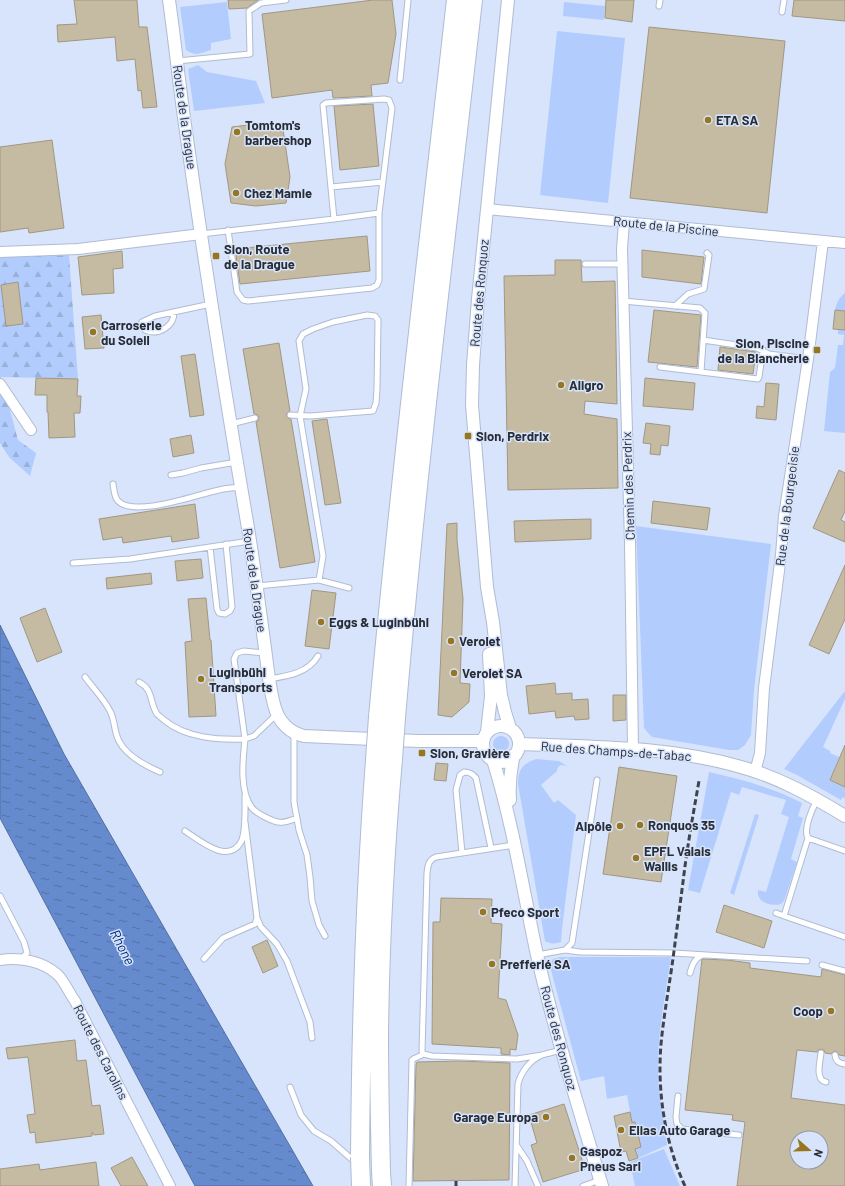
<svg xmlns="http://www.w3.org/2000/svg" width="845" height="1186" viewBox="0 0 845 1186" font-family="Barlow,sans-serif">
<defs>
<pattern id="forest-firs" width="22" height="20" patternUnits="userSpaceOnUse"><rect width="22" height="20" fill="#b2cdfd"/><path d="M5 1l3.5 6h-7zM16 11l3.5 6h-7z" fill="#99b0d9"/></pattern>
<pattern id="water-ripples" width="26" height="14" patternUnits="userSpaceOnUse"><rect width="26" height="14" fill="#658bce"/><path d="M2 4q2-2 4 0t4 0M15 11q2-2 4 0t4 0" fill="none" stroke="#5372a8"/></pattern>
</defs>
<rect width="100%" height="100%" fill="#d7e4fc"/>
<!-- green -->
<path fill="#b2cdfd" d="M227,2L231,39L211,43V50C201,53 196,57 186,50L180,7Z
M564,2L605,6L604,20L563,16Z
M557,31L625,38L608,203L540,195Z
M198,65L207,72L256,81L265,103L194,111L188,69Z
M845,293V433L824,431L830,372L835,368L838,345H843L844,335L838,334V329H833C834,316 834,301 845,293Z
M636,526L771,544L754,690L751,735L745,745L738,750H729L652,737L648,733L644,728Z
M845,691V699L823,747L830,751V753L839,757L830,780L845,787V799L843,797L841,800L797,775L784,769Z
M493 744a8 8 0 1 1 16 0a8 8 0 1 1-16 0Z
M536,759L559,761L567,766L561,765C558,767 557,768 557,771L541,785L554,803L558,800L576,815L562,929L561,942C555,944 550,944 545,941L518,784C518,770 522,764 536,759Z
M709,772C741,779 773,788 802,803L798,816L803,818L791,859L797,862L784,901L781,904C771,907 756,902 758,890L766,892L789,817L781,814L786,800L742,787L739,795L731,792L700,893L688,890Z
M755,814L759,815L734,895L730,893Z
M560,957H671C666,991 659,1026 658,1060C657,1089 663,1117 667,1145L638,1158L635,1149L641,1147L635,1122H632L627,1095L607,1099L604,1076L581,1081L552,974L550,964L553,959Z
M664,1149L680,1186H635L630,1162Z"/>
<!-- forest -->
<path fill="url(#forest-firs)" d="M69,255L78,379L1,377L18,440L36,453L30,476L9,457L0,443V257Z"/>
<!-- water -->
<path fill="url(#water-ripples)" stroke="#536fa0" d="M0,625L64,754L313,1186H195L0,818Z"/>
<!-- building -->
<path fill="#c5baa2" stroke="#a29780" fill-rule="evenodd" d="M74,0H137L139,27H147L157,107L143,108L141,90L138,91L135,59L117,61L115,37L58,42L57,25L77,24Z
M228,0H258L247,8L229,9Z
M373,0H392L396,34L388,83L371,85L372,96L333,98L332,90L272,98L262,14Z
M606,0H634L632,22L605,18Z
M794,0H845V21L792,16Z
M649,27L785,41L767,213L630,198Z
M373,104L379,166L340,170L334,106Z
M256,124L283,129L290,177L286,203L256,206L231,203L225,164L232,127Z
M52,140L64,228L29,233L28,228L0,232V147Z
M367,236L370,271L240,284L235,249Z
M642,250L704,257L701,284L642,277Z
M122,251L123,268L113,269L114,293L82,295L78,257Z
M555,260H581L582,282L615,281L617,404L585,401L584,414L617,419L618,488L508,490L504,276L555,275Z
M18,282L23,324L6,326L1,285Z
M654,310L701,315L697,367L648,362Z
M835,310L845,311V330L833,329Z
M101,315L104,348L85,349L82,317Z
M279,343L290,411L287,413L286,415L288,418L291,419L315,562L280,568L256,422L258,421L259,417L258,415L254,414L243,349Z
M720,347L756,352L753,374L718,370Z
M195,354L204,415L190,417L181,356Z
M36,378L78,379L77,396H81L80,413H74L75,437L49,438L48,412H47V395H35Z
M645,378L695,383L693,410L643,406Z
M766,383L779,384L776,420L756,418L757,406L764,407Z
M327,419L341,503L325,505L312,421Z
M646,423L670,426L668,446L661,445L660,455L650,454L651,444L643,443Z
M191,435L194,453L173,457L170,439Z
M839,470L845,473V511L841,520L845,522V542L813,528Z
M653,501L710,508L707,530L651,523Z
M195,504L199,538L172,542L171,536L123,543L122,537L103,540L99,519Z
M591,519V539L515,542L514,521Z
M457,523V540L463,599L460,683L470,684L469,702L452,717L438,715L447,524Z
M201,559L203,578L177,581L175,561Z
M845,565V619L829,654L809,645Z
M151,573L152,584L107,589L106,578Z
M312,590L336,593L329,649L305,646Z
M206,598L210,640H211L216,716L189,717L185,642L192,641L188,599Z
M45,608L62,652L37,662L20,618Z
M555,683L556,694L572,693V700L588,699L589,719L575,720L574,716L556,718L555,711L529,714L526,686Z
M613,695H626V720L613,721Z
M845,745V787L830,780Z
M436,763L448,764L446,781L434,780Z
M619,767L677,776L661,882L603,874Z
M441,898L492,899L491,923L502,924L498,998L506,1000L518,1035L516,1050L510,1049V1055L501,1054V1048L432,1044L433,922H440Z
M724,905L772,921L764,948L716,932Z
M267,940L278,966L263,973L252,947Z
M702,959L727,960L750,963V968L821,977L822,969L845,975V1056L839,1055L836,1051L833,1052L831,1054L825,1053L824,1050L821,1049L818,1050L817,1052L797,1050L791,1098L845,1105V1186H737L745,1122L732,1120L733,1115L685,1110ZM797,1138H821V1162H797Z
M75,1040L77,1061L86,1060L92,1106L100,1105L104,1134L94,1135L92,1132V1136L36,1143L35,1132L30,1133L27,1115L35,1114L28,1057L8,1059L6,1048Z
M459,1061L510,1063L509,1180L413,1181L416,1065L417,1062Z
M564,1104L585,1169L543,1182L531,1145L537,1143L529,1115Z
M630,1112L632,1122H635L641,1147L635,1149L638,1158L629,1161L626,1151L621,1152L614,1116Z
M132,1157L148,1186H121L111,1168Z
M96,1162L99,1186H0V1169L39,1164L40,1170Z"/>
<g fill="none" stroke-linecap="round" stroke-linejoin="round">
<!-- service casing -->
<g stroke="#afbcd3" stroke-width="7">
<path id="service" d="M659,6L660,0
M782,12L784,0
M177,61L250,54L249,11L261,3L286,0
M400,80L408,0
M331,187L383,182
M228,230L237,292L243,300L248,301L372,288L377,285L379,280V213
M201,234L334,219L323,105L326,103L384,99L389,100L392,108L379,213L334,219
M585,264H622
M623,301L700,308L705,313L701,372L660,367
M675,306L688,294L704,289L709,255L707,253
M174,312C174,327 158,336 145,330L142,322L155,316L211,304
M703,340L757,348L769,354L808,359
M701,372L758,379L759,377L763,350
M231,424L255,418
M171,475L183,473L201,468L237,462
M113,484C114,489 114,497 118,501C135,518 198,494 219,490C226,488 234,488 241,487
M210,547L217,609L219,613L225,614L230,611L232,607L226,544
M73,563L130,559L250,541
M319,580L349,588
M257,586L319,580L323,556L300,416L306,389L299,341L303,334L313,329L333,322L367,315L375,316L378,320L377,389L376,403L373,411L310,416L290,415
M265,653L244,651L237,653L234,659L245,739L254,736L277,714
M85,677C93,688 104,699 110,711C115,720 114,732 119,741C126,755 146,766 160,772
M269,679C288,676 308,673 318,656
M139,682C154,690 149,702 157,714C159,716 162,718 164,720C186,738 217,740 245,739C243,759 239,791 252,808C255,812 261,815 265,817C279,824 282,824 297,818
M294,733V802L299,830L307,855L310,877L312,901L319,925L325,936
M817,800C812,809 803,829 808,838L845,851
M245,822L257,918L261,927L277,944L287,961L310,1022L312,1038
M185,831C199,840 228,865 241,842C246,833 245,806 245,796
M808,838L784,916L845,937
M514,845L436,857C428,860 428,866 427,873L422,1051L423,1054L432,1056L517,1059L542,1055
M462,853L456,790L460,775L464,772C469,772 472,773 476,778L491,848
M0,896L24,942L27,953L21,959
M776,913L784,916
M565,950L580,952L674,953L807,961
M537,955L565,950L572,943L597,780
M204,959L223,938L255,924L257,918
M822,965L845,971
M690,973C692,966 694,959 702,955
M821,1053C820,1062 815,1080 826,1082
M835,1055C836,1061 838,1063 845,1064
M290,1087L301,1115L314,1131L331,1141L355,1162
M678,1096L676,1117L677,1124L682,1129L739,1135
M517,1146L527,1161L538,1186
M409,1186L412,1060C415,1057 420,1057 423,1054
M515,1186L518,1084C521,1072 530,1060 542,1055C548,1053 555,1052 561,1050
M583,1186L600,1180"/>
</g>
<!-- minor casing -->
<g stroke="#afbcd3" stroke-width="12">
<path id="minor" d="M487,209L845,243
M624,222L622,249L630,542L633,749
M0,252L78,249L201,234
M0,384L31,430
M755,772L760,753L764,688L781,555L784,516L808,359L823,241
M0,960C20,957 43,961 58,975C64,981 70,994 75,1001L170,1186"/>
</g>
<!-- tertiary casing -->
<g stroke="#afbcd3" stroke-width="14">
<path id="tertiary" d="M169,0C175,42 179,83 185,125C204,259 225,394 248,528C254,565 259,603 264,641C267,661 269,689 275,708C279,722 290,733 304,736L418,741H483
M508,0L478,299L473,365L472,405L487,587L493,622L501,695L505,712L510,728
M483 744a18 18 0 1 1 36 0a18 18 0 1 1-36 0Z
M487,732L491,696L489,654
M519,744C593,747 669,746 741,767C778,777 812,796 845,816
M493,760C513,824 523,890 537,955C555,1033 579,1109 602,1186
M510,800C509,784 510,771 514,755"/>
</g>
<!-- motorway casing -->
<g stroke="#afbcd3" stroke-width="20">
<path id="motorway" d="M378,717C400,477 429,239 456,0
M396,718C416,478 446,239 473,0
M360,1157C361,1024 365,892 375,760
M381,1172C380,1127 379,1081 379,1035C380,943 385,851 393,759"/>
</g>
<!-- service -->
<use href="#service" stroke="#fff" stroke-width="5"/>
<!-- minor -->
<use href="#minor" stroke="#fff" stroke-width="10"/>
<!-- tertiary -->
<use href="#tertiary" stroke="#fff" stroke-width="12"/>
<!-- motorway -->
<use href="#motorway" stroke="#fff" stroke-width="18"/>
<!-- rail -->
<path stroke="#3e444f" stroke-width="3" stroke-dasharray="6 3" stroke-linecap="butt" d="M456,1186V1181
M685,1186C665,1143 657,1092 661,1044C664,1013 670,982 674,951C677,928 680,905 683,882C687,848 693,815 699,781"/>
<!-- motorway-bridge casing -->
<g stroke="#afbcd3" stroke-width="20" stroke-linecap="butt">
<path id="motorway-bridge" d="M393,759L396,718
M375,760L378,717
M360,1157L361,1186
M381,1172L382,1186"/>
</g>
<!-- motorway-bridge -->
<use href="#motorway-bridge" stroke="#fff" stroke-width="18"/>
</g>
<!-- markers -->
<g fill="#98751f" stroke="#d7e4fc" stroke-width="1.5">
<circle cx="708" cy="120" r="4"/>
<circle cx="237" cy="132" r="4"/>
<circle cx="236" cy="193" r="4"/>
<rect x="212" y="252" width="8" height="8" rx="2"/>
<circle cx="93" cy="332" r="4"/>
<rect x="813" y="346" width="8" height="8" rx="2"/>
<circle cx="561" cy="385" r="4"/>
<rect x="464" y="432" width="8" height="8" rx="2"/>
<circle cx="321" cy="622" r="4"/>
<circle cx="451" cy="641" r="4"/>
<circle cx="454" cy="673" r="4"/>
<circle cx="201" cy="679" r="4"/>
<rect x="418" y="749" width="8" height="8" rx="2"/>
<circle cx="640" cy="825" r="4"/>
<circle cx="620" cy="826" r="4"/>
<circle cx="636" cy="858" r="4"/>
<circle cx="483" cy="912" r="4"/>
<circle cx="492" cy="964" r="4"/>
<circle cx="831" cy="1011" r="4"/>
<circle cx="546" cy="1117" r="4"/>
<circle cx="621" cy="1130" r="4"/>
<circle cx="572" cy="1158" r="4"/>
</g>
<g text-anchor="middle" dominant-baseline="central" stroke-width="3" stroke-linejoin="round" paint-order="stroke">
<!-- street labels -->
<g font-size="13" fill="#282d36" stroke="#d7e4fc">
<text transform="translate(185 117) rotate(82)">Route de la Drague</text>
<text transform="translate(666 226) rotate(6)">Route de la Piscine</text>
<text transform="translate(479 293) rotate(-85)">Route des Ronquoz</text>
<text transform="translate(628 486) rotate(-92)">Chemin des Perdrix</text>
<text transform="translate(787 506) rotate(-83)">Rue de la Bourgeoisie</text>
<text transform="translate(255 580) rotate(82)">Route de la Drague</text>
<text transform="translate(616 751) rotate(4)">Rue des Champs-de-Tabac</text>
<text transform="translate(559 1038) rotate(75)">Route des Ronquoz</text>
<text transform="translate(101 1052) rotate(63)">Route des Carolins</text>
</g>
<!-- poi labels -->
<g font-size="13" font-weight="bold" fill="#282d36" stroke="#d7e4fc" text-anchor="start">
<text x="716" y="120">ETA SA</text>
<text x="245" y="125">Tomtom's<tspan x="245" dy="15">barbershop</tspan></text>
<text x="244" y="193">Chez Mamie</text>
<text x="224" y="249">Sion, Route<tspan x="224" dy="15">de la Drague</tspan></text>
<text x="101" y="325">Carroserie<tspan x="101" dy="15">du Soleil</tspan></text>
<text x="809" y="343" text-anchor="end">Sion, Piscine<tspan x="809" dy="15">de la Blancherie</tspan></text>
<text x="569" y="385">Aligro</text>
<text x="476" y="436">Sion, Perdrix</text>
<text x="329" y="622">Eggs &amp; Luginbühl</text>
<text x="459" y="641">Verolet</text>
<text x="209" y="672">Luginbühl<tspan x="209" dy="15">Transports</tspan></text>
<text x="462" y="673">Verolet SA</text>
<text x="430" y="753">Sion, Gravière</text>
<text x="648" y="825">Ronquos 35</text>
<text x="612" y="826" text-anchor="end">Alpôle</text>
<text x="644" y="851">EPFL Valais<tspan x="644" dy="15">Wallis</tspan></text>
<text x="491" y="912">Pfeco Sport</text>
<text x="500" y="964">Prefferlé SA</text>
<text x="823" y="1011" text-anchor="end">Coop</text>
<text x="538" y="1117" text-anchor="end">Garage Europa</text>
<text x="629" y="1130">Elias Auto Garage</text>
<text x="580" y="1151">Gaspoz<tspan x="580" dy="15">Pneus Sarl</tspan></text>
</g>
<!-- water labels -->
<g font-size="14" font-style="italic" fill="#012b79" stroke="#d7e4fc">
<text transform="translate(123 947) rotate(63)">Rhone</text>
</g>
</g>
<!-- north arrow -->
<g transform="translate(809 1150) rotate(110)"><circle r="19" fill="#d7e4fc" stroke="#919bad"/>
<path d="M0-3L7 15L0 10L-7 15Z" fill="#98751f"/>
<text y="-6" font-size="11" font-weight="bold" text-anchor="middle" fill="#282d36">N</text>
</g>
</svg>
